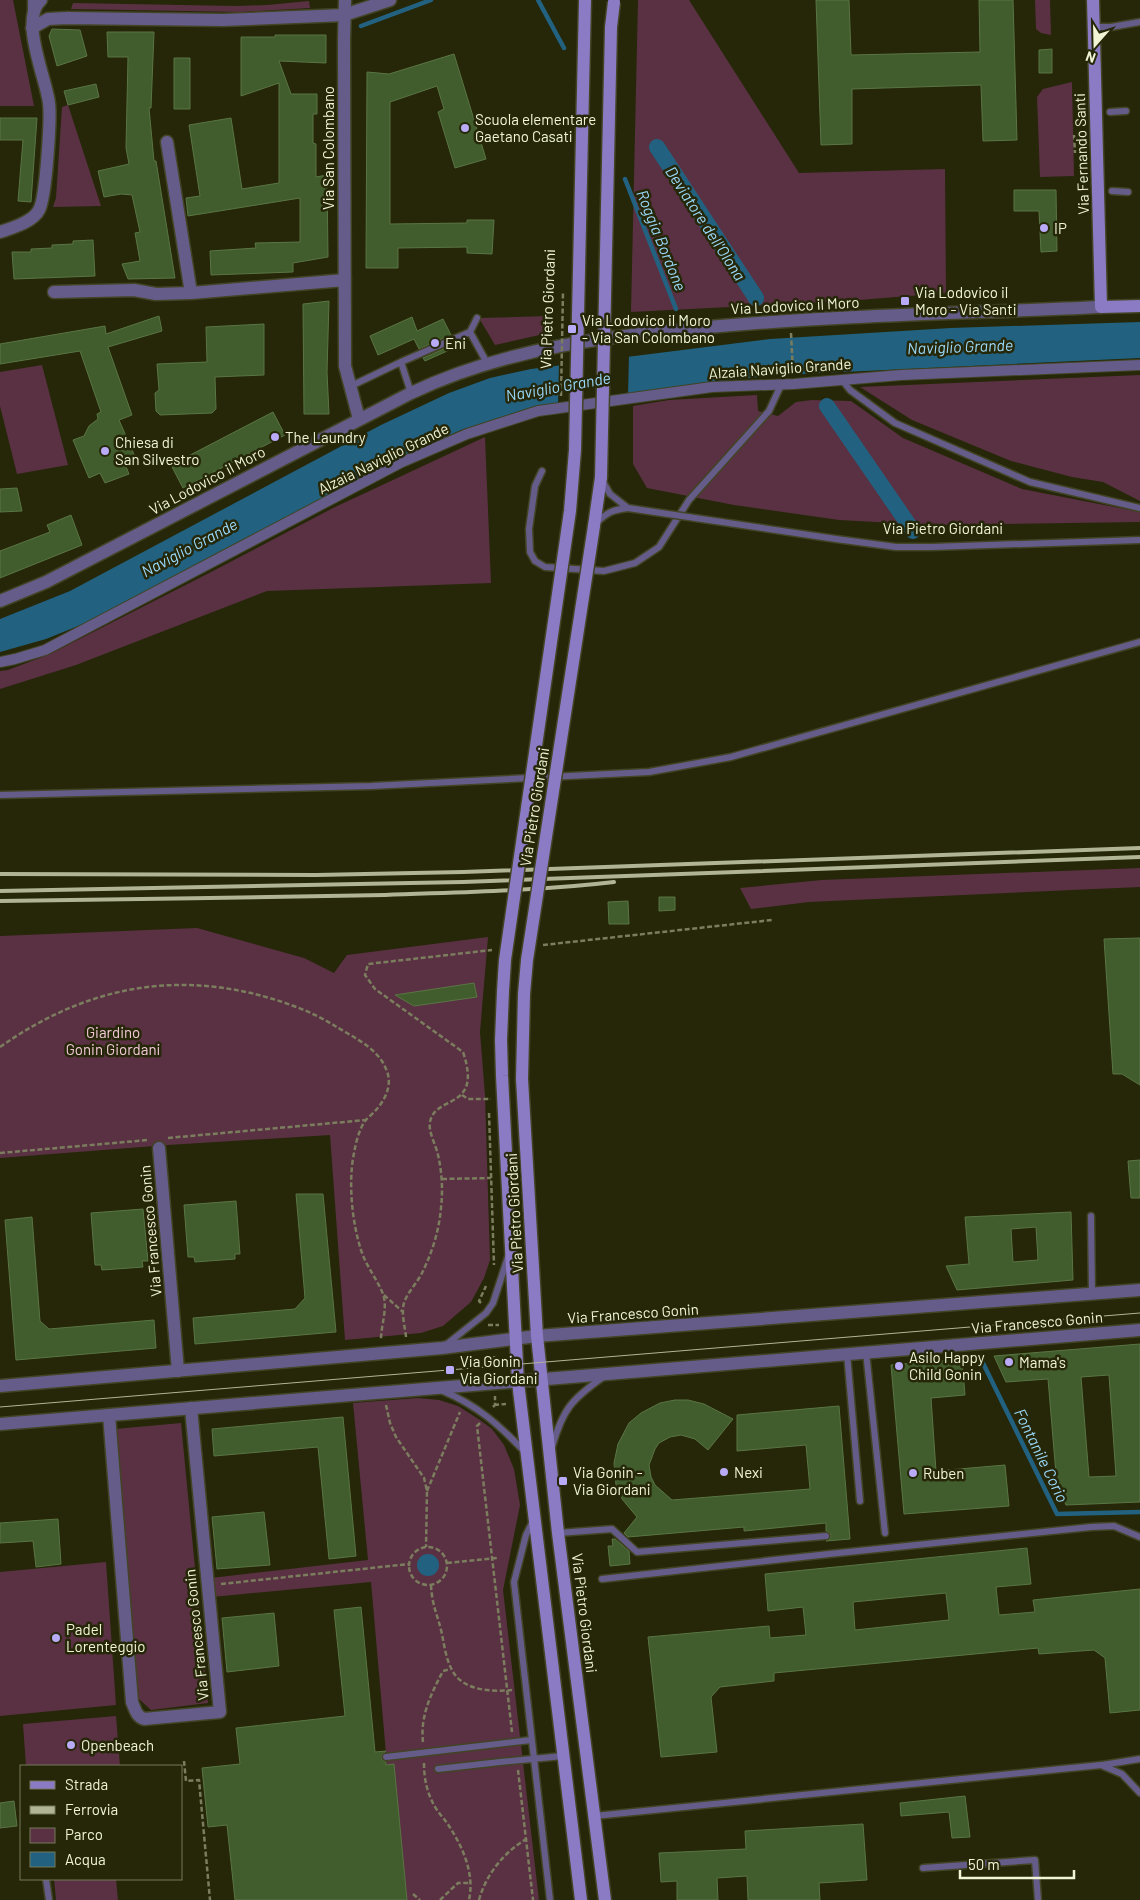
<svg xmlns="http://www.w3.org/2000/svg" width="1140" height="1900" viewBox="0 0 1140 1900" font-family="Barlow,sans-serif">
<rect width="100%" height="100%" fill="#252708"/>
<!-- green -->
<path fill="#5a3143" d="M0,0H13L34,106H0Z
M638,0H689L799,173L945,169L946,293L846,301L631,312Z
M1035,0H1050L1051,35L1041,33L1036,29Z
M309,1L310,8L242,12L71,9L73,3L236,6L267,5Z
M1072,82L1074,176L1040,177L1037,97L1043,89Z
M68,105L101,206L53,207L56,198L62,107Z
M550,316L553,332L495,345L479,318Z
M42,365L68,465L17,474L0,406V372Z
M1140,375V501L1103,482L1072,477L1011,461L912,420L860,387Z
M757,395L758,411L778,416L796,402L812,400L851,401L903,438L1022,489L1140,512V522L932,525L839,520L734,505L647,488L633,464V406L669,400Z
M485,437L491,583L267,591L76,665L0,689V671L8,670L50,654L213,571L333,508Z
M1140,868V887L809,902L751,909L740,888L822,880Z
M197,928L304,958L334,973L347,955L488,937L480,1032L485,1095L490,1260L484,1278L471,1302L443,1326L421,1333L345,1340L330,1135L168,1145L0,1158V936Z
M418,1398L439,1400L458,1406L480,1420L492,1429L504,1445L514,1469L520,1505L503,1590L539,1900H407L394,1765H387L371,1582L212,1597L211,1578L368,1560L353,1403Z
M181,1423L208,1703L151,1710L139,1699L115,1429Z
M106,1562L116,1705L0,1716V1572Z
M116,1716L120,1766H26L23,1724Z
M54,1879H116L118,1900H56Z"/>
<!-- water -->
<path fill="#226280" d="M1140,322V358L779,375L700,383L529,408L461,430L398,458L83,624L46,639L0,652V619L70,591L381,425L449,393L490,378L531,369L770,339L951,328Z
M417 1565a11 11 0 1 1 22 0a11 11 0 1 1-22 0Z"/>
<!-- pier -->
<path fill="#252708" d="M629,354L628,396L558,406L559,363Z"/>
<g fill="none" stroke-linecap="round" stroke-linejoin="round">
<!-- stream -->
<path stroke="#226280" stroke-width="4.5" d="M538,0L564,48
M361,26L431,0
M625,179L676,309
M981,1359L1057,1514L1140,1512"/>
<!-- canal -->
<path stroke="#226280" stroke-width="16" d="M657,147L756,298
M827,406L913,531"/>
</g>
<!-- building -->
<path fill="#425d2d" stroke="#5a7544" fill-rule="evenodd" d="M816,0H849L851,55L980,52L979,0H1013L1017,140L983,141L981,85L852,89V144L821,145Z
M52,29L80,30L87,56L57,66L49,36Z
M107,32H154L151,108H149L154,161H156L175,278L128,279L122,264L140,261L135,233L140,232L132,195L121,194L104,197L98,171L129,164L126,148L128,57H108Z
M275,35H326V63L279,61L291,94H317V114H313V143L316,144V177L327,175L328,257L293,263V272L211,275L210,251L256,248L255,243L300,242V198L188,216L186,198L200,196L189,125L231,118L242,189L279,183V83L241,96V37H275Z
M1052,49V73H1039V50Z
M454,54L486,159L455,168L438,112L444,109L437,86L390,102V224L467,223V220H494L492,254L467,253V247L398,248V268H366L367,72L389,74Z
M174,58H190V109H174Z
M96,84L99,97L68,105L64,91Z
M0,118H37L31,202L18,201L23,140H0Z
M1014,190H1056L1057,251L1041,252L1039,211H1014Z
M93,240L95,276L14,279L12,252H31V249L52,248V245L73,244V241Z
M329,301L327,372L329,414H304L303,304Z
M159,316L162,331L108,347L132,415L119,420L136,459L125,464L129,474L105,483L100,473L89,478L73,440L84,436L89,426L98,419L97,414L101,412L80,351L0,364V344L105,326L106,334Z
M412,317L417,331L443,319L451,335L419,349L414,339L378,355L370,336Z
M264,324V375L215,377L216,409L212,413L160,415L156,411L155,393L159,390L157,364L207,362L206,327Z
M455,344L456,347L425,361L423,358Z
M273,412L285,435L183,488L171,465Z
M17,488L22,511L0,512V489Z
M71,515L82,545L0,578V551L50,532L47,525Z
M659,897H675V910L659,911Z
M628,901L629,924H609L608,902Z
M1140,938V1085L1122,1074H1113L1104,939Z
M474,983L477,997L414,1006L395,995Z
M1140,1160V1198H1131L1128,1161Z
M296,1194H323L336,1332L195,1344L193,1318L295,1309L305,1298Z
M236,1201L240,1254H235V1259L195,1262L194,1257H188L184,1205Z
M143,1209L148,1261H142L143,1267L102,1270L101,1265H95L91,1213Z
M1071,1212L1073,1280L957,1290L946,1266L969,1264L965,1217ZM1036,1227L1038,1260L1013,1262L1011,1229Z
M32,1217L40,1321L49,1329L154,1320L156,1348L16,1360L5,1220Z
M1140,1344V1502L1066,1505L1051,1474H1056L1048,1379L1006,1382L994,1356ZM1109,1375L1116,1476L1089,1477L1081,1377Z
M962,1359L965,1395L931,1398L936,1471L1005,1465L1009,1506L904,1514L891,1365Z
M675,1400H688L704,1404L733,1419L708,1450L695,1439L681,1435L670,1437L659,1443L655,1449L649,1465L651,1477L655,1485L672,1500L810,1489L806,1445L737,1451V1415L839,1406L850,1539L826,1541L829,1540L831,1536L830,1533L826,1531V1523L744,1531V1527L628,1537L624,1533L637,1517L622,1499L616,1485L614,1463L618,1444L629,1423L641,1413L660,1403Z
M343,1417L356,1556L329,1559L318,1447L214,1456L212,1429Z
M264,1512L270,1565L217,1569L212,1517Z
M58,1519L61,1564L36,1567L33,1541L0,1543V1523Z
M612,1539H615L629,1551L630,1564L610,1566L608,1546H613Z
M1027,1548L1031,1584L996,1587L999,1615L1035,1612L1033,1600L1140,1589V1710L1110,1713L1105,1658L1094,1650L1039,1654L1038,1648L774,1673V1681L720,1687L711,1697L717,1752L661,1757L648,1637L769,1626L770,1638L806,1635L803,1607L768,1611L765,1574ZM946,1593L949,1620L855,1630L853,1602Z
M361,1607L375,1752L386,1751L382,1755V1760L386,1762V1765L394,1764L407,1900H235L227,1825L208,1827L202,1768L240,1764L236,1728L345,1716L334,1610Z
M274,1613L279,1666L227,1672L222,1618Z
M965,1796L970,1837L952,1838L949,1812L901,1816L900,1803Z
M14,1801L17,1826L0,1828V1803Z
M863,1824L867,1880L819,1883L820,1900H748L747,1876L717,1878L718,1900H677V1881L661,1882L659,1853L746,1849L745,1831Z"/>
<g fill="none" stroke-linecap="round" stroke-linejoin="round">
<!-- service casing -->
<g stroke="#424425" stroke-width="9">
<path id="service" d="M31,0V12
M1094,27H1111L1140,22
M1110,112L1126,111
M1112,191L1128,192
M470,332L477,318
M401,362L411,393
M842,380L850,390L895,423L1030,482L1140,508
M351,386L401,362L470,332L487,363
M542,471L535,486L529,529L530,552L535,561L545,567L604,571L635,563L659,547L689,500L769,411L781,385
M602,480L610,494L628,508
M596,523C608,512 612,510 628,508
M0,795L371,786L649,772L731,757L1140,642
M1091,1216L1092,1294
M447,1344L486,1313L493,1303L508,1257
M866,1352L885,1533
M847,1354L860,1501
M443,1391C478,1406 498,1424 524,1451
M552,1447C563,1409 571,1400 603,1377
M533,1521L526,1535L514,1582L550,1900
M558,1533L612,1529L637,1552L826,1536
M602,1579L829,1554L1091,1527L1114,1526L1140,1537
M386,1757L531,1740
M1102,1765L1140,1759
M438,1769L500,1762L563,1756
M594,1816L1101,1765L1122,1774L1140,1793
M923,1868L1035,1860L1038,1900
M46,1879L49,1900"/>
</g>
<!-- pedestrian casing -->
<g stroke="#424425" stroke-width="12">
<path id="pedestrian" d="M0,662L15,659L45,650L400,463L467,434L538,411L712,387L794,384L901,375L1140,365"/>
</g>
<!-- minor casing -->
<g stroke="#424425" stroke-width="15">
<path id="minor" d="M345,0L344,41L345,366L359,419
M32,28L48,19L67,18L223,20L344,15L390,0
M167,142L191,293
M0,232C12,228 33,222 39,210C46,198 51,118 49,103C46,78 19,19 41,0
M54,292L134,290L156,294L191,293L345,280
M159,1148L178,1371
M109,1415L132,1702C135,1709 136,1716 144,1719L220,1712L191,1408"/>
</g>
<!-- tertiary casing -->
<g stroke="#424425" stroke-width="15">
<path id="tertiary" d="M0,601L46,582L411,393C508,347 614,335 720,326C847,315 974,313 1101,307
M0,1386L442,1348L537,1336L1140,1290
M0,1424L1140,1330"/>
</g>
<!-- secondary casing -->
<g stroke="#424425" stroke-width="15">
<path id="secondary" d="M1093,0L1101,307L1140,306
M594,526L601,477
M503,991L501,1040L502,1076L518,1382L581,1900
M524,994L522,1079L537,1336L558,1533L605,1900"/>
</g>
<!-- path -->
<path stroke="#7b7d5e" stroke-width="2.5" stroke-dasharray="5 2.5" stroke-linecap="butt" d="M1074,135L1075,153
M791,333L793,373
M543,945L772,920
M0,1047C77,993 158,972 251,993C279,1000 310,1010 335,1026C353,1037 378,1048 386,1069C393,1083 386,1099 376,1110C373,1114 368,1117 365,1121C359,1130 356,1142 354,1153C348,1182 352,1222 361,1250C366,1266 377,1279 383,1294C388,1309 381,1325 381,1339
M462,1095L468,1099H491
M489,1113L494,1265
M168,1138L366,1120
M0,1153L148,1140
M442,1179L491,1178
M384,1295L403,1312
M481,1303L479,1301L486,1286
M488,1325H499
M406,1337C405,1327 401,1313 404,1303C407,1293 417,1283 422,1273C432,1253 439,1231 441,1208C443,1190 442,1172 438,1155C436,1145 428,1132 430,1122C435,1094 483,1111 463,1052L375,989L365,975L368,964L492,950
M494,1356L495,1370
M386,1405L390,1423L396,1437L424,1478L427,1491L426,1547
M494,1405L506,1404
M493,1407L495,1405V1396
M480,1423L477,1426L512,1732
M427,1491L460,1412
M409 1566a19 19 0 1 1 38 0a19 19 0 1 1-38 0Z
M447,1563L497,1558
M221,1584L409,1564
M431,1585C432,1606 438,1616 442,1634C444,1645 446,1658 451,1668C461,1691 491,1692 512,1690
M423,1742C420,1716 431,1694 443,1671L451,1669
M184,1761L186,1781L199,1780L210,1900
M424,1763C424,1776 426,1789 432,1801C435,1809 442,1816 447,1823C462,1845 475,1873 469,1900
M518,1770L533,1900
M413,1894L420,1900
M440,1900L458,1883H470
M479,1900C486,1874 505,1851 528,1838"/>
<!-- service -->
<use href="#service" stroke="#655c8a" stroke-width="6"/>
<!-- pedestrian -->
<use href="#pedestrian" stroke="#655c8a" stroke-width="10"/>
<!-- minor -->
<use href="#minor" stroke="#655c8a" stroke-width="12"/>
<!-- tertiary -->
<use href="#tertiary" stroke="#655c8a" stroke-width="12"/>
<!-- secondary -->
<use href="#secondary" stroke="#8a7bc4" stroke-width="12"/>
<!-- tram -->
<path stroke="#b1b596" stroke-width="1" d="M0,1407L1140,1313"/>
<!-- rail -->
<path stroke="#b1b596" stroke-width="4" d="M0,874L316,875L463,872L1140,848
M0,891L463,882L1140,857
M0,901C128,899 257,898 385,895C461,892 538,891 614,882"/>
<!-- service-bridge casing -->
<g stroke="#424425" stroke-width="9" stroke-linecap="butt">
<path id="service-bridge" d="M628,508L836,539L896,547H932L1140,540"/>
</g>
<!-- secondary-bridge casing -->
<g stroke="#424425" stroke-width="15" stroke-linecap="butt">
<path id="secondary-bridge" d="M601,477L611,27L614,2
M503,991L505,960L570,511L575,450L585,0
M524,994L527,960L594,526"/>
</g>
<!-- path-bridge -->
<path stroke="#7b7d5e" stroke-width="2.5" stroke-dasharray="5 2.5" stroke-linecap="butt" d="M561,396L563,291"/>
<!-- service-bridge -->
<use href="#service-bridge" stroke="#655c8a" stroke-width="6"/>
<!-- secondary-bridge -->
<use href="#secondary-bridge" stroke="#8a7bc4" stroke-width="12"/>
</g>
<!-- markers -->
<g fill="#b9abf7" stroke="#252708" stroke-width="2">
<circle cx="465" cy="128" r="5"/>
<circle cx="1044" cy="228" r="5"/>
<rect x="900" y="296" width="10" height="10" rx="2.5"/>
<rect x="567" y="324" width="10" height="10" rx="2.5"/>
<circle cx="435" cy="343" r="5"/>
<circle cx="275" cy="437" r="5"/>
<circle cx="105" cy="451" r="5"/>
<circle cx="1009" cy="1362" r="5"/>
<circle cx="899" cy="1366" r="5"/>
<rect x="445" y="1365" width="10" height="10" rx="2.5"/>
<circle cx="724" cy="1472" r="5"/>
<circle cx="913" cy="1473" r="5"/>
<rect x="558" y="1476" width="10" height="10" rx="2.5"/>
<circle cx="56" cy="1638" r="5"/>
<circle cx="71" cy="1745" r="5"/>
</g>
<g text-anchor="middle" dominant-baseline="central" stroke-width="5" stroke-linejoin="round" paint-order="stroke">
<!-- poi labels -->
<g font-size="15" fill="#f1f5d6" stroke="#252708" text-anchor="start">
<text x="475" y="119">Scuola elementare<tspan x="475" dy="17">Gaetano Casati</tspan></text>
<text x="1054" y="228">IP</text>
<text x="915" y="292">Via Lodovico il<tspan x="915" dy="17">Moro - Via Santi</tspan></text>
<text x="582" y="320">Via Lodovico il Moro<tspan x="582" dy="17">- Via San Colombano</tspan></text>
<text x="445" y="343">Eni</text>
<text x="285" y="437">The Laundry</text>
<text x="115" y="442">Chiesa di<tspan x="115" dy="17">San Silvestro</tspan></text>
<text x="909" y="1357">Asilo Happy<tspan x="909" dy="17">Child Gonin</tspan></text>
<text x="460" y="1361">Via Gonin<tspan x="460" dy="17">Via Giordani</tspan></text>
<text x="1019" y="1362">Mama's</text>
<text x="573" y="1472">Via Gonin -<tspan x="573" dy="17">Via Giordani</tspan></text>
<text x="734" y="1472">Nexi</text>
<text x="923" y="1473">Ruben</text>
<text x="66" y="1629">Padel<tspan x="66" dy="17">Lorenteggio</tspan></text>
<text x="81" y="1745">Openbeach</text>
</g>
<!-- street labels -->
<g font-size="15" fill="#f1f5d6" stroke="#252708">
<text transform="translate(328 148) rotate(-90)">Via San Colombano</text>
<text transform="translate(1081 154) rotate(-92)">Via Fernando Santi</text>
<text transform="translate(795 305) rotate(-3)">Via Lodovico il Moro</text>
<text transform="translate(547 309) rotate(-88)">Via Pietro Giordani</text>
<text transform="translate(780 368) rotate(-4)">Alzaia Naviglio Grande</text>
<text transform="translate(383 458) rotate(-26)">Alzaia Naviglio Grande</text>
<text transform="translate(207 480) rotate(-28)">Via Lodovico il Moro</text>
<text x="943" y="528">Via Pietro Giordani</text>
<text transform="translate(534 807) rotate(-81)">Via Pietro Giordani</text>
<text transform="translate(514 1213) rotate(-93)">Via Pietro Giordani</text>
<text transform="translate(150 1231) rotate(-95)">Via Francesco Gonin</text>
<text transform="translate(633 1313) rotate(-4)">Via Francesco Gonin</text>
<text transform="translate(1037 1322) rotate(-5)">Via Francesco Gonin</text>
<text transform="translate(585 1613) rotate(83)">Via Pietro Giordani</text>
<text transform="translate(196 1635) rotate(-96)">Via Francesco Gonin</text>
</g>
<!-- park labels -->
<g font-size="15" fill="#f3c9d9" stroke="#252708">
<text x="113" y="1032">Giardino<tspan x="113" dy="17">Gonin Giordani</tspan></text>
</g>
<!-- water labels -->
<g font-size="16" font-style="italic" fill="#9ad8f9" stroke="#252708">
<text transform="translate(706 223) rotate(57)">Deviatore dell'Olona</text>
<text transform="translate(662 240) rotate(68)">Roggia Bordone</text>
<text transform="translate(960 346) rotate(-2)">Naviglio Grande</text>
<text transform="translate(558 386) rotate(-10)">Naviglio Grande</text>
<text transform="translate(189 547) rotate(-28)">Naviglio Grande</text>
<text transform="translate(1042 1455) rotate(64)">Fontanile Corio</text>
</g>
</g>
<!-- legend -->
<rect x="20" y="1765" width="162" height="115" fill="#252708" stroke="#77795a"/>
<rect x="30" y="1781" width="25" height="8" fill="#8a7bc4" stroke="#77795a"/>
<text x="65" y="1790" font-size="15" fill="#f1f5d6">Strada</text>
<rect x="30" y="1806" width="25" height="8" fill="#b1b596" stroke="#77795a"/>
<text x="65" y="1815" font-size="15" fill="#f1f5d6">Ferrovia</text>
<rect x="30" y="1828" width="25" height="15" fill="#5a3143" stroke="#77795a"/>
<text x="65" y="1840" font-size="15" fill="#f1f5d6">Parco</text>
<rect x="30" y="1852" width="25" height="15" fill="#226280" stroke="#77795a"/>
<text x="65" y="1865" font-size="15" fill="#f1f5d6">Acqua</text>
<!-- north arrow -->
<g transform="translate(1095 45) rotate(200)" stroke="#252708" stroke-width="4" paint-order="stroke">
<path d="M0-4L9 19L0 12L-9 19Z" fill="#f1f5d6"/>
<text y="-8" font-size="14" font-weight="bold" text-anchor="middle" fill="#f1f5d6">N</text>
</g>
<!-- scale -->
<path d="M960 1870v8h114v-8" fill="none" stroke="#f1f5d6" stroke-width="2.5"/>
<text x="968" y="1870" font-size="15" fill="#f1f5d6" stroke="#252708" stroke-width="4" paint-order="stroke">50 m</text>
</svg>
